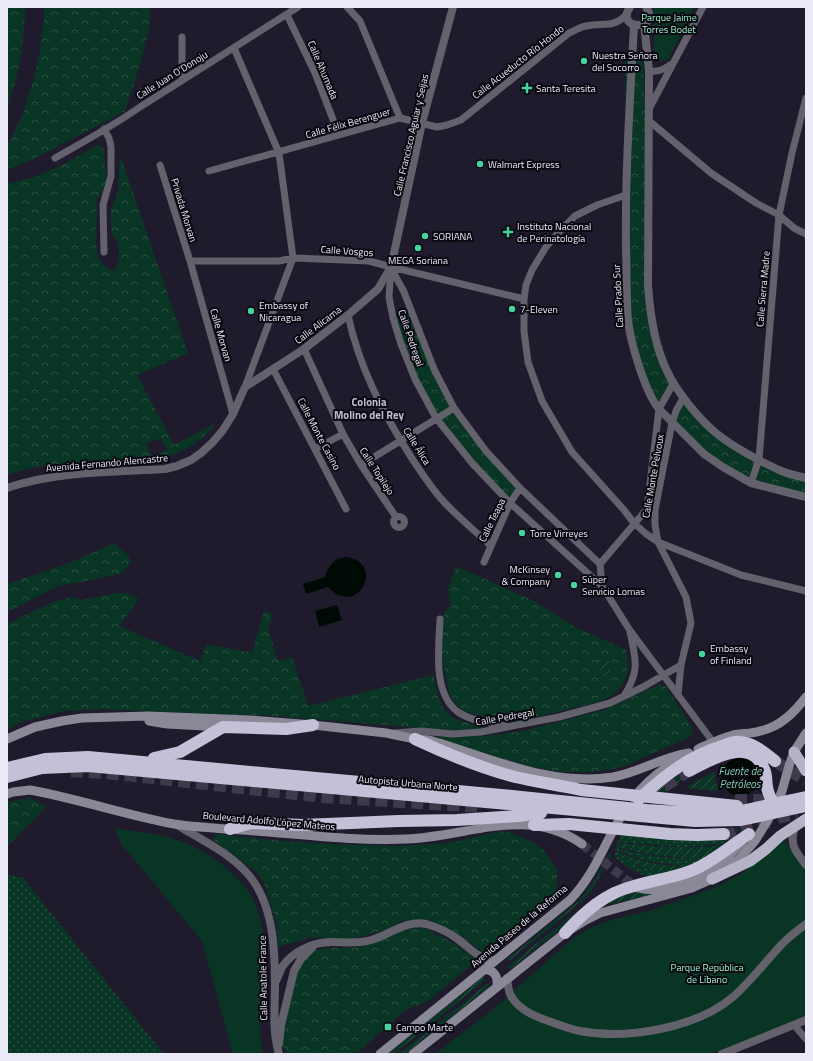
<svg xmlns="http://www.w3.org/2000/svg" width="813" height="1061" viewBox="0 0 813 1061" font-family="'Titillium Web',sans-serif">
<defs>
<pattern id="grass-dots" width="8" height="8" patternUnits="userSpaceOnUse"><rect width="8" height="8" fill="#093524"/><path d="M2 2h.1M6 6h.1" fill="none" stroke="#2d5244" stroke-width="1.8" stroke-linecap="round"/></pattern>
<pattern id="forest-crowns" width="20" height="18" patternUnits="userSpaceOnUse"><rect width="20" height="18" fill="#093524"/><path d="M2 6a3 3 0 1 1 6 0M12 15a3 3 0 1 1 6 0" fill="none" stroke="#2d5244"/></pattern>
<pattern id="garden-furrows" width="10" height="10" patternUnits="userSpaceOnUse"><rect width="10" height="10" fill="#093524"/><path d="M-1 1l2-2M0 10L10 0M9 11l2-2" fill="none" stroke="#2d5244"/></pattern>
</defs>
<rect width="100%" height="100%" fill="#1f1b2d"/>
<!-- grass -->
<path fill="url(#grass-dots)" d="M740,829L724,844L684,847L617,842L622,833Z
M615,847C644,857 674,859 704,858L687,867L674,865L644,860L615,850Z
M609,853L611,855C601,872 595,891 579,904L577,902L593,883Z
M615,855L639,867L667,874L648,877L632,870L615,858Z
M7,874L23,878L164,1054H7Z"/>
<!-- forest -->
<path fill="url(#forest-crowns)" d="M7,7H25C24,42 19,76 7,109Z
M44,7H150L149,29L140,65L125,111L36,158L7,170V146L23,114L28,97L33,81L40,52L41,36L44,21Z
M625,57L643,59L651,315L676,383L660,403L646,380L629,325Z
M97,145L102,147L104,150L105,166L107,174L106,183L97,199L96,241L98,258L103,265L112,271L117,268C119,257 122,244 113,236L111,229V208L118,192L120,155L188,353L137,375L174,445L216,423C202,443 182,452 160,459L157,454L167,450L161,438L146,443L153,459L151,460L42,466L26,469L7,475V184L35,177L64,164Z
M411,312L457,413L519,488L510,502L441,423L416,379L394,318Z
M685,402L719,436L759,459L806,478V498L752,480L710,454L672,420Z
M114,543L128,555L131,563L122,573L92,580L58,586L7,612V584L72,562Z
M456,566L536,602L575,627L626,650C631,675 626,689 602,701L516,722L495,720L464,711L456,705L449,693L442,655L441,629L445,611L451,604L448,590Z
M118,593H127L139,599L119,626L200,661L207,644L252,653L264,611L273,614L268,628L278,661L292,657L308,706L434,675C435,690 440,712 456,719C466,724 479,724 489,729L457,731L262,715L204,714L102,709L65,711L23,721L7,730V624L53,602L71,597L82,600Z
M660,684L666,687L692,727L691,736C681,742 668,746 658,751C646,756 634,763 621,767C554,784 499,756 437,738V735L486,736L523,731L604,710Z
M29,798L47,806L7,847V802Z
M501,831L511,833L528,840L543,849L557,870V886L553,900L490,952L484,953L463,937L439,925L421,919L402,921L387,929L364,936L345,940L312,937L278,947L277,925L264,883L257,872L213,840L216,834L281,841L327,844L399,846L449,843Z
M424,928L454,943L477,960L428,1001L405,1010L356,1054H287L281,1043L282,1011L300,962L313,951L327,948H346L365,946L385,939L405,929Z"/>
<!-- park -->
<path fill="#093524" d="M654,7H694L668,60L654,61Z
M114,828C132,831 150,833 168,837C197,845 227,864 246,888C260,905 267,944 266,966C265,978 261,988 260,999C258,1018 260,1036 263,1054H233L202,941L122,845Z
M782,838L806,871V1018L710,1054H435L491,1011L576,936L594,926L619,918L646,912L714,888L743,873Z"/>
<!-- garden -->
<path fill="url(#garden-furrows)" d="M601,659H608C612,664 611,672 607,677C601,676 596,668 597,662Z
M687,769L690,775L647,802L660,787Z
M715,771V780L719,791L685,788Z
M617,843C653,846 688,850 723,845L705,858H696L674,857L648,854L616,847Z
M615,851C638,861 661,866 687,867C681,869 674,872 668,873C655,874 627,861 615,855Z
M632,890L653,894V895L604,905Z
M577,902L579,904L509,961L507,959Z
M578,910L579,911L562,928L509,970L507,967Z
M483,977L485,980L394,1054H388Z
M488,983L490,986L405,1054H399Z"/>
<!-- water -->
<path fill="#000a05" d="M347,557C387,564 356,619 328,587L306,594L303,584L325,577C328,565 334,558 347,557Z
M337,605L342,620L319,627L315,611Z
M721 777a19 19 0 1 1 38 0a19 19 0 1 1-38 0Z"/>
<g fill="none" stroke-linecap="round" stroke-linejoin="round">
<!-- secondary-tunnel -->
<path stroke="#3e3a4b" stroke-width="9" stroke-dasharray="9 4.5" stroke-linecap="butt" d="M582,844L625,879L638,888"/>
<!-- motorway-tunnel -->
<path stroke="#3e3a4b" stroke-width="12" stroke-dasharray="12 6" stroke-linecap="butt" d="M775,761L806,781
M71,771L106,773L323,797L483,807
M647,790L666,785L689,771
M735,800H772
M760,820L777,818L797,814
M724,834H734L769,822"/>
<!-- minor -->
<path stroke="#63616b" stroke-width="7" d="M347,7L360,21L400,118
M287,15L315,73L339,135
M182,37V80
M234,48L279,153L293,258L245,387
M649,71C658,72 663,70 670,65
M649,109L703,7
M648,120L711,173L756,203L779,215L794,228L806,234
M55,158C83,142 113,126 140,107L298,7
M160,165L190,261L233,414
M209,171L400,118L437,127L447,125L461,120L569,33C574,31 580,27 586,26C604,22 613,29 627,14
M626,195L597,205L575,216L559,232L546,247L532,270L526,285L524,299V331L528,362L542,401L572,452L624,510L634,523L645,533L658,542L741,575L806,591
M104,252L103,205L111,176V147L109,138L104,129
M190,261H279L293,258L369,261L391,267L524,299
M391,268L389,297L393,318L401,344L415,379L436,418L472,463L510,503L602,586L629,629L713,742
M391,268L404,292L434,369L454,408L486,451L520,488L600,564
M348,315C359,367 383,413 411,457C421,472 431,488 444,502C458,517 475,531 491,546
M304,349L343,434L361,465L396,517
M273,369L346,509
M315,449L343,434
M361,465L454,408
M751,483L759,459L779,215L792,153L806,98
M393.5 522a5.5 5.5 0 1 1 11 0a5.5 5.5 0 1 1-11 0Z
M484,562L510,503L520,488
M602,586L600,564L647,509L659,409L673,384
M440,619C439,647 432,693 458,712C471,721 491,723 506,726
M678,695L681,665L691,623L686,597L658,542L655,525V510L672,423L676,411L683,398
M624,696C640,671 636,660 630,632
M394,733L421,731L453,734L481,732L559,717L610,703L643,687L681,665
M794,1025L806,1039"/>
<!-- tertiary -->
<path stroke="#63616b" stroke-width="8" d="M630,7C614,31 662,31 646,7
M644,23L649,71L648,285C650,314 654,345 667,371C676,391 699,419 716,433C733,447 760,461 779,470C788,474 797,476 806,478
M634,25C630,99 625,174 626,249C627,273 626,297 628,321C631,344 645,392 659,409L704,454L723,467L751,483L806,497
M7,488C56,471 114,472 165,469L177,466L191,460L201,453L213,442L223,430L233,414L245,387L304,349L348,315L378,289L391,267L422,123L453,7
M177,825C200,839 226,851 245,871C273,899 275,947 275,985C275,1009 272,1031 279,1054
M796,825C788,843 795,851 806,865
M507,978C508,984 508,991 511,996C519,1011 539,1018 554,1023C562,1026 571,1029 580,1031C627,1040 696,1028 733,997C751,981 766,961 783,943C790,936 798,930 806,924
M276,981C278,977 280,972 282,967C293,951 313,942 332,942C345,942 358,944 371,940C389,935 406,920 426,924C437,927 450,933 459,940C472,950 477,958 495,961
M279,1044L281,1025L294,971L301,959L312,948
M722,1054L806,1020"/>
<!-- secondary -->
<path stroke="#8a8897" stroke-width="9" d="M149,721L167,724L223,727
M7,739L35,727L62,721L82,718L148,716L250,720L313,725L386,733L415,739L429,740C489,757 549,787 613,777C640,772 662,757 689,753
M698,749C709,744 721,738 733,735C742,733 751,734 760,731C780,727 794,713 806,697
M7,794L13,792L30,790C79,799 126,815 174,824C201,828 229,829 256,831C306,835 356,841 406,839C468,837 526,805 582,844
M634,798C646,781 665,767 683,757
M638,888C674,897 720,869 742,842
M485,969C495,971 498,976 497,986
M380,1054L570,900C596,873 605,841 625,810
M413,1054L565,933L586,920L600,913L692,888L712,879L739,859L755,841L775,808L782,791L789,766L794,752L806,733"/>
<!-- trunk -->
<path stroke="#b6b2c8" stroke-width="11" d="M794,752L806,771
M712,879L750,861L766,849L780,836L806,819"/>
<!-- motorway -->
<path stroke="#c4c0d8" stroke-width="12" d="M415,739C447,754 481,768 515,777C537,782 559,785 581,790L737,806
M154,758L180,752L223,727L286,729L313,725
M7,768L45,759L88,757L512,796L647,810L692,813H724L741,811L806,797
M689,771C710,760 751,735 764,769C767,775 766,781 767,787C768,794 772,801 775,808
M7,777L42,768L88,766L695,821L741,820L806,806
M639,799C664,776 689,756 722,746C728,744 734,741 740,742C754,743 765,753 775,761
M534,825L569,824L670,834L697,835L724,834
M230,829L251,823L303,825L399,821L457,820L518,816L541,813
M565,933C584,912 605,893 634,886C654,880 674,878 693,870C714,861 730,846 749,834"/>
</g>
<!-- markers -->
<g fill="#46d49e" stroke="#09070f" stroke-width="1.5">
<circle cx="584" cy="61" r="4"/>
<path d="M525 82h4v4h4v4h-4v4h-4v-4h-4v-4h4z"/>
<circle cx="480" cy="164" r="4"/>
<path d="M506 226h4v4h4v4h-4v4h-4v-4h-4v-4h4z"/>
<circle cx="425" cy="236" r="4"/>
<circle cx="418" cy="248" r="4"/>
<circle cx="512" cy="309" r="4"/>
<circle cx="251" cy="311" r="4"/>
<circle cx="522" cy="533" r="4"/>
<circle cx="558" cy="575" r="4"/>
<circle cx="574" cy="585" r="4"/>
<circle cx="702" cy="654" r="4"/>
<rect x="384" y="1023" width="8" height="8" rx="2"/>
</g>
<g text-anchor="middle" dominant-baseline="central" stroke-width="4" stroke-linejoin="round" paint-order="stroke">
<!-- park labels -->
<g font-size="10" fill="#9bf2ca" stroke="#09070f">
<text x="669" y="17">Parque Jaime<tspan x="669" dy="12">Torres Bodet</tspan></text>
<text x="707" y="967">Parque República<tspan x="707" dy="12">de Líbano</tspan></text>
</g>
<!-- poi labels -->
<g font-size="10" fill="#eceaf6" stroke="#09070f" text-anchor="start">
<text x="592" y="55">Nuestra Señora<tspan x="592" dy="12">del Socorro</tspan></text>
<text x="536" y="88">Santa Teresita</text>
<text x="488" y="164">Walmart Express</text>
<text x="517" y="226">Instituto Nacional<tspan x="517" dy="12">de Perinatología</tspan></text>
<text x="433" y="236">SORIANA</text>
<text x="418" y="260" text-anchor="middle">MEGA Soriana</text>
<text x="259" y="305">Embassy of<tspan x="259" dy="12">Nicaragua</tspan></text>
<text x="520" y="309">7-Eleven</text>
<text x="530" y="533">Torre Virreyes</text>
<text x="550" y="569" text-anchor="end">McKinsey<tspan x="550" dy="12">&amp; Company</tspan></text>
<text x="582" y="579">Súper<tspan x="582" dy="12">Servicio Lomas</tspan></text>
<text x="710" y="648">Embassy<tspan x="710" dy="12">of Finland</tspan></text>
<text x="396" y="1027">Campo Marte</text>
</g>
<!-- street labels -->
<g font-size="10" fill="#eceaf6" stroke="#09070f">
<text transform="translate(518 62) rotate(-38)">Calle Acueducto Río Hondo</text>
<text transform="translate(323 70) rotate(67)">Calle Ahumada</text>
<text transform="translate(172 75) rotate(-32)">Calle Juan O'Donoju</text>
<text transform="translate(348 123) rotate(-16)">Calle Félix Berenguer</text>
<text transform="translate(411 135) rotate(-77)">Calle Francisco Aguiar y Seijas</text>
<text transform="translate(184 210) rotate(73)">Privada Morvan</text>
<text transform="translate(347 251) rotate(4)">Calle Vosgos</text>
<text transform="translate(763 289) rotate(-85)">Calle Sierra Madre</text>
<text transform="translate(618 296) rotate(-93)">Calle Prado Sur</text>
<text transform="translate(318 325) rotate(-37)">Calle Alicama</text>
<text transform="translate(221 335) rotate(74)">Calle Morvan</text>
<text transform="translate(411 338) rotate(71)">Calle Pedregal</text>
<text transform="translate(319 434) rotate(62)">Calle Monte Casino</text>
<text transform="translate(417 446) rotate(58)">Calle Álica</text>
<text transform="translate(107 463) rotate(-5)">Avenida Fernando Alencastre</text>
<text transform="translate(377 471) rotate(57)">Calle Topilejo</text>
<text transform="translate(653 476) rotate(-80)">Calle Monte Pelvoux</text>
<text transform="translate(492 520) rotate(-64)">Calle Teapa</text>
<text transform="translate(505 717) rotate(-10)">Calle Pedregal</text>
<text transform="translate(408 783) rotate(5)">Autopista Urbana Norte</text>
<text transform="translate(269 821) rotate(5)">Boulevard Adolfo López Mateos</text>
<text transform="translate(519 926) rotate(-40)">Avenida Paseo de la Reforma</text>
<text transform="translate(263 978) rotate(-91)">Calle Anatole France</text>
</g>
<!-- neighbourhood labels -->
<g font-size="11" font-weight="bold" fill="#bfbbd2" stroke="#09070f">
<text x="369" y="402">Colonia<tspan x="369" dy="13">Molino del Rey</tspan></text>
</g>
<!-- water labels -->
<g font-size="11" font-style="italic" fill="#7dd3ac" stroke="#09070f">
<text x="740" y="771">Fuente de<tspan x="740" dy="13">Petróleos</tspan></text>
</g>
</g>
<!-- border -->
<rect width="813" height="1061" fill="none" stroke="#eceaf6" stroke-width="16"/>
</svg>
